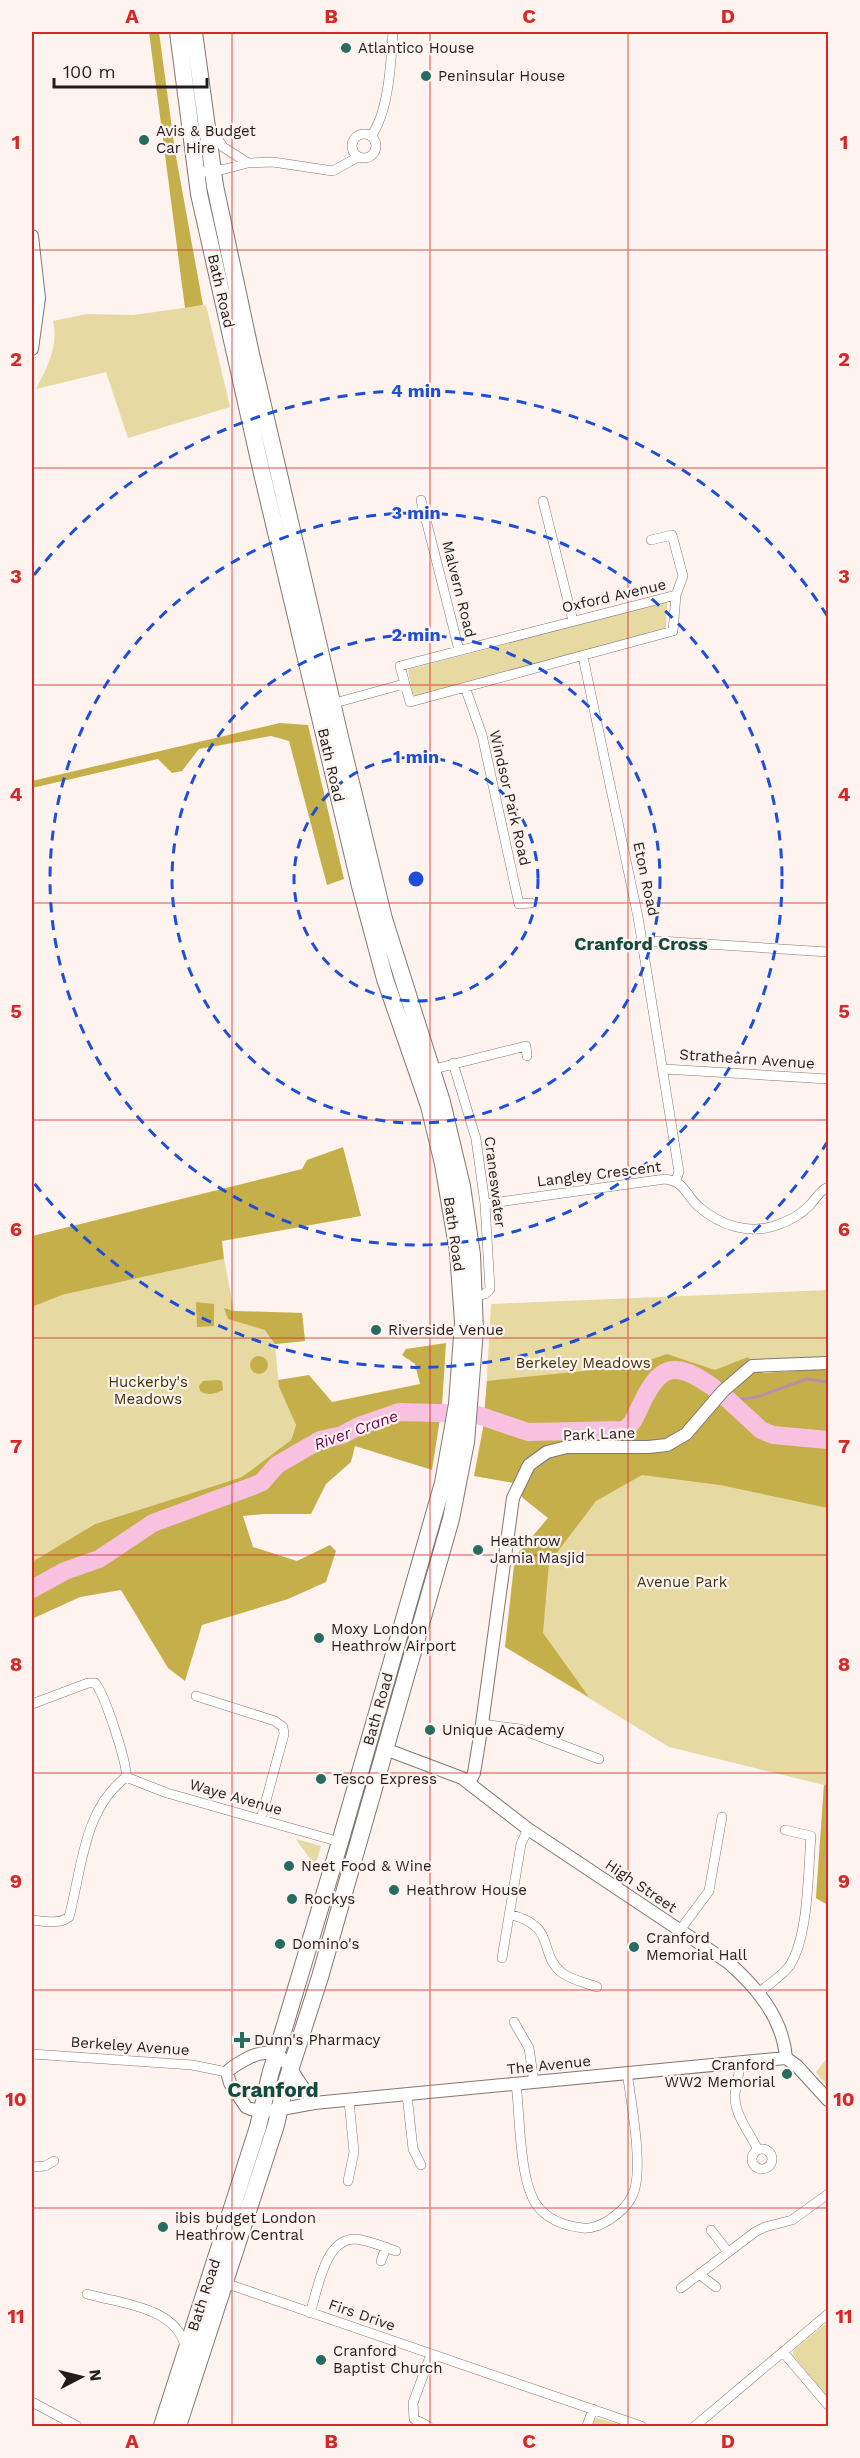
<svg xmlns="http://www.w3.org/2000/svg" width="860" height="2458" viewBox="0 0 860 2458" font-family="'Work Sans',sans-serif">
<rect width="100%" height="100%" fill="#fef3ef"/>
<!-- green -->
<path fill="#e6d9a1" d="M206,305L230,407L128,438L106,372L36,389C47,368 59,345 53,321L87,314L133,315Z
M667,602L666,628L416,697L413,694L408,671L410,669Z
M224,1259L234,1311L302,1313L305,1341L275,1344L279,1387L296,1425L291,1440L242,1477L95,1524L32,1562V1307L62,1295Z
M828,1290V1358L728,1376L485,1411L491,1304Z
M828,1444V1905L816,1898L824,1785L669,1747L505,1647L515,1557L548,1518L523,1498L514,1483L474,1476L479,1452Z
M296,1839L321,1846L315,1866Z
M828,2057V2087L816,2072Z
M827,2323H828V2398L793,2355L794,2349Z
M596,2418L627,2426H592Z"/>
<!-- forest -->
<path fill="#c5af4b" d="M149,32H159L175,151L203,305L185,308Z
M280,723L308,725L344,879L327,885L289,741L271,736L199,749L182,771L172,773L158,759L32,788V781Z
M343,1147L361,1216L222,1241L224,1259L62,1295L32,1307V1236L302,1169L307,1160Z
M196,1302L214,1304V1326L197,1327Z
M224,1308L233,1311L302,1313L305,1341L275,1344L265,1330L228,1319Z
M446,1343L442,1406L432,1470L355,1446L351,1462L326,1484L311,1514H265L243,1516L253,1547L297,1561L330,1545L336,1551L326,1582L288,1599L202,1625L185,1681L168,1668L121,1590L80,1597L32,1619V1562L95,1524L242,1477L291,1440L296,1425L279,1387L278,1380L309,1375L332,1402L420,1384L415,1364L402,1355L406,1349Z
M667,1354L715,1370L748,1357L763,1373L828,1369V1508L720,1485L642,1475L596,1501L549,1563L543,1633L589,1697L505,1647L515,1557L548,1518L523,1498L514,1483L474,1476L483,1428L487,1381L632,1366Z
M250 1365a9 9 0 1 1 18 0a9 9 0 1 1-18 0Z
M218,1380L222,1381L223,1390C215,1394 207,1396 200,1391L199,1386L203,1381Z
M824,1785L828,1786V1905L816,1898Z"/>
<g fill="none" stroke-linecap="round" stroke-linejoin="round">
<!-- stream -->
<path stroke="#b790a4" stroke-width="3" d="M731,1401L757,1397L807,1379L828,1382"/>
<!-- river -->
<path stroke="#f7c1df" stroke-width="18" d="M722,1394L761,1430L773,1435L828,1440
M32,1589L65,1571L99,1559L153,1523L253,1486L262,1482L277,1465L320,1440L342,1435L359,1426L399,1412L475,1414L528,1432L622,1430C632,1427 635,1417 639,1409C659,1364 674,1359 714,1388"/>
<!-- street casing -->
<g stroke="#817773" stroke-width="10">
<path id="street" d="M210,127L223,147L248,163
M352 146a12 12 0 1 1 24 0a12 12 0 1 1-24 0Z
M371,136C389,112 391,61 393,32
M196,173L225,169L248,163L273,162L333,171L358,157
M421,500L459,650
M543,501L573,621
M651,540L672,535L683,576L676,595
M676,595L673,631L410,702L400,666Z
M583,657L638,917L679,1172L676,1180
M465,687L482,735L519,904L531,903
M331,704L404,684
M643,943L660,941L828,952
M453,1063L476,1139L485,1204L490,1289L485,1294L474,1297
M664,1069L828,1079
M430,1070L526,1046L527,1056
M485,1204L665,1179C686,1182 685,1195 699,1207C721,1226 750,1235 777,1225C789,1221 800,1215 809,1206C816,1199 819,1191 828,1187
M196,1696L275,1721L283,1727L284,1734L261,1819
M32,1704L88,1683H95C104,1692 128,1765 126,1777L167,1793L340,1842
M482,1724L520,1729L599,1759
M509,1914C559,1927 536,1951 562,1973C572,1980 586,1983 597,1987
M32,1920C43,1921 59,1925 69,1917C82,1869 83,1810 126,1777
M680,1930L709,1891L722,1817
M502,1958L521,1844L528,1829
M759,1993C768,1984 784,1975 790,1965C809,1935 808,1870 811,1836L785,1830
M514,2022L529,2048L534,2082
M32,2054L192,2065L227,2072
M739,2061C741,2073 736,2082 735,2094C734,2115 749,2131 758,2150
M516,2083C520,2115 519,2178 536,2204C547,2220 565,2226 583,2228C592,2229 601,2225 609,2220C619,2213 628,2206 633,2194C644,2170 631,2101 627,2072
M407,2095L413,2149L421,2165
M752 2159a10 10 0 1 1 20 0a10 10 0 1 1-20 0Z
M32,2167L45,2166L54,2161
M348,2181L354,2152L349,2101
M711,2230L728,2252
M381,2261L386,2247
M699,2274L716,2287
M225,2283L641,2426
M681,2288L755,2232L765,2227L792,2220L828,2194
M87,2294C119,2303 176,2307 185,2346
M310,2313C318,2290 324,2239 355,2239C369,2240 383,2247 396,2251
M783,2352L828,2405
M32,2402L77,2426
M428,2426L414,2419L413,2403L431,2354
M587,2426L593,2409
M695,2426L828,2314"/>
</g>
<!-- secondary casing -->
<g stroke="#817773" stroke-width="14">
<path id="secondary" d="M32,236L39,298L32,349
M385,1749L462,1778L528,1829L729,1963C757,1988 783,2018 786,2058L797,2066L828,2100
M469,1783L474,1773L482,1724L513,1498L529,1465L547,1452L567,1447H648L667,1445L686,1434L723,1391L752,1366L828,1363
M314,2103C309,2095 303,2088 298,2080C285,2059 278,2045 250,2057C241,2062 234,2065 227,2072L230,2083L246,2107C263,2116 295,2106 314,2103L786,2058"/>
</g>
<!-- highway casing -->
<g stroke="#817773" stroke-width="18">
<path id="highway" d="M162,2426L258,2127L270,2075L340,1842L443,1483L457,1404L463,1322L458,1252L443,1164L429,1106L385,979L360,886L261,469L199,194L178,32
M178,2426L276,2125L284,2089L320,1977L451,1519L466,1442L475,1330L472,1255L462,1186L442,1102L384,919L341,741L251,354L215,186L194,32"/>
</g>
<!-- street -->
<use href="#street" stroke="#fff" stroke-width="9"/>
<!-- secondary -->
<use href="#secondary" stroke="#fff" stroke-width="12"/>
<!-- highway -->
<use href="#highway" stroke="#fff" stroke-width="16"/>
</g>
<!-- grid -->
<path fill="none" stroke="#d62828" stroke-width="1.5" stroke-opacity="0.55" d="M232,32V2426M430,32V2426M628,32V2426M32,250H828M32,468H828M32,685H828M32,903H828M32,1120H828M32,1338H828M32,1555H828M32,1773H828M32,1990H828M32,2208H828"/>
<!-- distance rings -->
<g fill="none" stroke="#1d4ed8" stroke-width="3" stroke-dasharray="10 8">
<circle cx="416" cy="879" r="122"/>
<circle cx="416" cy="879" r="244"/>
<circle cx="416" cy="879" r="366"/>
<path d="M828 1141A488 488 0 0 1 34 1183M34 575A488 488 0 0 1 828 617"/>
</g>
<!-- markers -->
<g fill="#266c61" stroke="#fef3ef" stroke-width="2">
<circle cx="346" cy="48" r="6"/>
<circle cx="426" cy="76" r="6"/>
<circle cx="144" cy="140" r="6"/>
<circle cx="376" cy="1330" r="6"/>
<circle cx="478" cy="1550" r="6"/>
<circle cx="319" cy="1638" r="6"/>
<circle cx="430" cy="1730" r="6"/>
<circle cx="321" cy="1779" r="6"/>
<circle cx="289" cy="1866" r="6"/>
<circle cx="394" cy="1890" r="6"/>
<circle cx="292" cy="1899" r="6"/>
<circle cx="280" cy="1944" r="6"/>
<circle cx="634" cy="1947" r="6"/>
<path d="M239 2031h6v6h6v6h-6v6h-6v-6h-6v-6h6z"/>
<circle cx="787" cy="2074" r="6"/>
<circle cx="163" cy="2227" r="6"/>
<circle cx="321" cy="2360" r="6"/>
</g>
<g text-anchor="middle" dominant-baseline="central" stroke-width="4.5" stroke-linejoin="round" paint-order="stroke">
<!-- poi labels -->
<g font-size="15" fill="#211d1c" stroke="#fef3ef" text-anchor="start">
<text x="358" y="48">Atlantico House</text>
<text x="438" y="76">Peninsular House</text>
<text x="156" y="131">Avis &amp; Budget<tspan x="156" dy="17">Car Hire</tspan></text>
<text x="388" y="1330">Riverside Venue</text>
<text x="490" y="1541">Heathrow<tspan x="490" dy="17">Jamia Masjid</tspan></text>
<text x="331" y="1629">Moxy London<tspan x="331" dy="17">Heathrow Airport</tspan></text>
<text x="442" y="1730">Unique Academy</text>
<text x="333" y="1779">Tesco Express</text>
<text x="301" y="1866">Neet Food &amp; Wine</text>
<text x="406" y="1890">Heathrow House</text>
<text x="304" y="1899">Rockys</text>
<text x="646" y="1938">Cranford<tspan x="646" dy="17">Memorial Hall</tspan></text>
<text x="292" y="1944">Domino's</text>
<text x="254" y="2040">Dunn's Pharmacy</text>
<text x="775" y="2065" text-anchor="end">Cranford<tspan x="775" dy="17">WW2 Memorial</tspan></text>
<text x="175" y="2218">ibis budget London<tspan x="175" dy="17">Heathrow Central</tspan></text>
<text x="333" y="2351">Cranford<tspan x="333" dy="17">Baptist Church</tspan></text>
</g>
<!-- street labels -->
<g font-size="15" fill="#211d1c" stroke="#fef3ef">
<text transform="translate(221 291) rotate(77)">Bath Road</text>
<text transform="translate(459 589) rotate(76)">Malvern Road</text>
<text transform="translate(614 596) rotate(-13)">Oxford Avenue</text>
<text transform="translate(331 765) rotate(77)">Bath Road</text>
<text transform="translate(510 798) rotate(77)">Windsor Park Road</text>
<text transform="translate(646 879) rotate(78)">Eton Road</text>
<text transform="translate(747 1059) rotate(4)">Strathearn Avenue</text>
<text transform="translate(599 1174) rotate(-7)">Langley Crescent</text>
<text transform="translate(495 1182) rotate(83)">Craneswater</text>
<text transform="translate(454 1234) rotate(82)">Bath Road</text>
<text transform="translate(599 1434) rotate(-2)">Park Lane</text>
<text transform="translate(378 1709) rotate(-74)">Bath Road</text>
<text transform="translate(236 1797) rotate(16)">Waye Avenue</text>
<text transform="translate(641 1886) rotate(34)">High Street</text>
<text transform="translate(130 2046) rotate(4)">Berkeley Avenue</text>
<text transform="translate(549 2065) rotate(-6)">The Avenue</text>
<text transform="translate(204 2295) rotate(-72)">Bath Road</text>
<text transform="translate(362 2315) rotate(19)">Firs Drive</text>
</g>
<!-- park labels -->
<g font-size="15" fill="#3f360a" stroke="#fef3ef">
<text x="583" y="1363">Berkeley Meadows</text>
<text x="148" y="1382">Huckerby's<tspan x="148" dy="17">Meadows</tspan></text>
<text x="682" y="1582">Avenue Park</text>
</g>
<!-- water labels -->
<g font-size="16" font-style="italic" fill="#700451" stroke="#fef3ef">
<text transform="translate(356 1430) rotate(-20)">River Crane</text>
</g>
<!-- quarter labels -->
<g font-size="18" font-weight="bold" fill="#114c43" stroke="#fef3ef">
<text x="641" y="943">Cranford Cross</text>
</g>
<!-- district labels -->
<g font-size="21" font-weight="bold" fill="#114c43" stroke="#fef3ef">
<text x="273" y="2089">Cranford</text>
</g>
</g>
<circle cx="416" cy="879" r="9" fill="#1d4ed8" stroke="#fef3ef" stroke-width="3"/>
<g font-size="18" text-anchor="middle" font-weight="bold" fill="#1d4ed8" stroke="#fef3ef" stroke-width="4.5" stroke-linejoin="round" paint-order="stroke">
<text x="416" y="397">4 min</text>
<text x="416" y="519">3 min</text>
<text x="416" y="641">2 min</text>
<text x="416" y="763">1 min</text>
</g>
<!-- border -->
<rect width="860" height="2458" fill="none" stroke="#fef3ef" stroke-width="66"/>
<!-- north arrow -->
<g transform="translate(81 2377) rotate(83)" stroke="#fef3ef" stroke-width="4.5" paint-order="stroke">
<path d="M0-4.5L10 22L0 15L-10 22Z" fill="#211d1c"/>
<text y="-9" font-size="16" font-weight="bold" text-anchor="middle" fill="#211d1c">N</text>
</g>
<!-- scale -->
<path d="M54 78v9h153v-9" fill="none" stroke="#211d1c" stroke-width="3"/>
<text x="63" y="78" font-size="18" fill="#211d1c" stroke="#fef3ef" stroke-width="4.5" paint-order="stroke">100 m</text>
<rect x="33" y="33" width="794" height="2392" fill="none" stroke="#d62828" stroke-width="2"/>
<g font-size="20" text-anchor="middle" font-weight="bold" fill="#d62828">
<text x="132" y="23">A</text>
<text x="331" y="23">B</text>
<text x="529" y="23">C</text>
<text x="728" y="23">D</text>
<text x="16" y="149">1</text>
<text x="844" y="149">1</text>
<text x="16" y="366">2</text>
<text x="844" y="366">2</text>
<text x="16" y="583">3</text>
<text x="844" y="583">3</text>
<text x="16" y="801">4</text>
<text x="844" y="801">4</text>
<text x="16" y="1018">5</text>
<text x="844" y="1018">5</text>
<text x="16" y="1236">6</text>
<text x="844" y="1236">6</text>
<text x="16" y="1453">7</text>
<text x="844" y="1453">7</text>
<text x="16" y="1671">8</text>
<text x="844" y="1671">8</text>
<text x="16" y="1888">9</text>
<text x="844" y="1888">9</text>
<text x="16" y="2106">10</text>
<text x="844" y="2106">10</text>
<text x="16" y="2323">11</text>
<text x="844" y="2323">11</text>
<text x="132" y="2448">A</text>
<text x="331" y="2448">B</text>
<text x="529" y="2448">C</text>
<text x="728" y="2448">D</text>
</g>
</svg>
